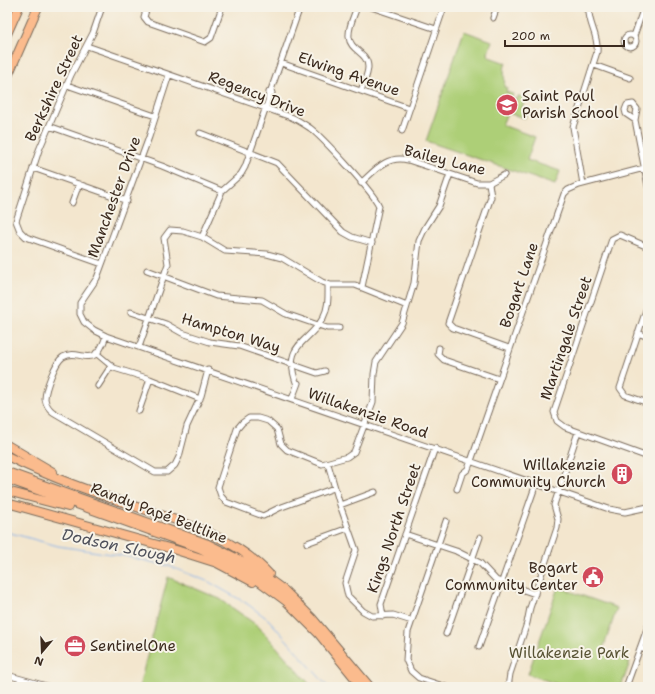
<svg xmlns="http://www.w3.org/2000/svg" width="655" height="694" viewBox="0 0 655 694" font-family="'Shantell Sans',sans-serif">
<rect width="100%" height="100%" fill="#f7f3e8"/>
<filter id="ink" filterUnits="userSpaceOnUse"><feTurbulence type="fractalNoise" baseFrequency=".025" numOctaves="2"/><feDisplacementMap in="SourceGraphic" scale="8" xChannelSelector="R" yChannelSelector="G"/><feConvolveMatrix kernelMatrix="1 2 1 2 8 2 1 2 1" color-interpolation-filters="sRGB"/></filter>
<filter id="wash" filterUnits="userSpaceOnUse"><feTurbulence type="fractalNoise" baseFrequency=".012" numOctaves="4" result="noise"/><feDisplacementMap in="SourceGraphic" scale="16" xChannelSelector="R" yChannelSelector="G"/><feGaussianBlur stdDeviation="0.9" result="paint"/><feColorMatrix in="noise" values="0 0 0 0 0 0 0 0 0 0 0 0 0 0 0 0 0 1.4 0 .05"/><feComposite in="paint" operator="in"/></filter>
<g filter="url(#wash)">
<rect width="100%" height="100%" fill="#f3e6ce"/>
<!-- green -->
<path fill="#adcf77" stroke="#747c4a" d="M464,31L492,41L488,53L489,57L506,63C502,72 506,78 504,87L507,88L506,92L513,94L512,98L517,100L518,96L525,98L522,109L527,111L525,118L507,113L502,125L535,137L527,160L560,171L555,185L426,141Z
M168,577L220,599L258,626L312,687H141L140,683Z
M558,587L617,608L602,652L630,662L621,687H565L528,674Z"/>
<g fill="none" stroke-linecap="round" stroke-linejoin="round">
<!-- stream -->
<path stroke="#80afeb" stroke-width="1" d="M7,532L58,546L125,556L169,566L209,582L246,603L269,620L328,687"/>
</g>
</g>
<g filter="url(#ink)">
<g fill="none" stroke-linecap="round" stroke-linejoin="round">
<!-- minor casing -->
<g stroke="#7b6c5c" stroke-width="7">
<path id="minor" d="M147,7L144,17L148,22L205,42L211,38L222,7
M357,7C354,16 348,27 349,37C350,51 368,52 368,67C368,75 363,84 361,91
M371,7L436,29
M581,7L588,9
M493,18L497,7
M624 41a6 6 0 1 1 12 0a6 6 0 1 1-12 0Z
M634,36L644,7
M87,46L291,117C298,120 304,124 310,128C323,138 374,193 379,206L362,287
M281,63L409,108
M594,65L630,78
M169,75L149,137L97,278L80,303V314L84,322L94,330L106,336L609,509L625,512L648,507
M67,85L155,116
M268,101L272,93L271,90
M633,104L637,109L635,120L626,114L625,110L627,105Z
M635,120L648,186
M49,126L162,166L222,191
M402,131L444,7
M200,133L277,163L343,232L352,237L372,243
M33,168L127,201
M361,183C375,170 387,155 408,160L477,183H489L504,175
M489,183L491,197L448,323L453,328L509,348
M583,184L573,127L597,52C599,34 587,23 589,7
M72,203L79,184
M202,237L222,191L241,174L245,167L268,101L269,92L271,90L300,7
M648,247L620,235L612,239L554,412L557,421L565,427L648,457
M102,264L26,237L20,231L16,221L39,150L71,75L93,33L102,7
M147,270L216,296L262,300L286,314L327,328H339
M648,304L620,388L625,395L648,403
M131,312L166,324L182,333L210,342L239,346L317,373L325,371
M638,333L648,337
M106,336C94,373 81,347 63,357C55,362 45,390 45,399C46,405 49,409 53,412L155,472H167L175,465L179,457L187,426L201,396L208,370
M139,347L168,264L164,238L170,230L183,231L202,237L225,251L267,254L282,258L322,282L331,285H355L407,306
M439,348L438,354L444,360L499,379
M96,353L114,368L150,379L200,399
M297,385C281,343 309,344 323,318C329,307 328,296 328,284
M98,386L111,366
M292,399L298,383
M139,411L150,379
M328,464L340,505L375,492
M334,488L279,508L263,516L226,502L221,496L218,487L237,429L242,423L249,418H258L268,421L277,429L281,444L287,450L322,464L347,457L354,452L373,402L374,374L376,362L402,323L414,283L419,241L425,228L439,206L450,174
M457,489L462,474L468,469L471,461L564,194L568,190L579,185L648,167
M340,505L356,550L345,583L348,596L363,611L372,616L393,615L412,621
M405,534L456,551L480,563L496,580L535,594
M307,543L348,528
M383,616L381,604L435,448
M446,634L480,537
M479,647L536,484
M640,648L648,651
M7,675L50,687
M446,687L419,678L411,671L406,660L408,632L446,521
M508,687L510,674L527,623L530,608L557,528L558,519L554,505L578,432
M626,687L648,626"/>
</g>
<!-- highway casing -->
<g stroke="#7b6c5c" stroke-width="10">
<path id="highway" d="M7,34L19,7
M7,78L38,7
M7,445L53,472
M7,456C49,477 93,492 137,507C183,522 235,537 269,574
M7,472L208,544L248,564L285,591L312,618L370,687
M7,479L199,548L241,568L286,601L319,634L362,687
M7,491L68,507
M7,503L176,550L217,563L253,582"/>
</g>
<!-- minor -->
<use href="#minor" stroke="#fff" stroke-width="5"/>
<!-- highway -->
<use href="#highway" stroke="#fbbb8d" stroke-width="8"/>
</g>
</g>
<!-- icons -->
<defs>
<g id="school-disc" transform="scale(1.15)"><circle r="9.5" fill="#d1495b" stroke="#f7f3e8"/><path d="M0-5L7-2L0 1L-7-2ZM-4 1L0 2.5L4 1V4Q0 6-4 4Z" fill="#fff"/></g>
<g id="building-disc" transform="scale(1.15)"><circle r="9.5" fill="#d1495b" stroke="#f7f3e8"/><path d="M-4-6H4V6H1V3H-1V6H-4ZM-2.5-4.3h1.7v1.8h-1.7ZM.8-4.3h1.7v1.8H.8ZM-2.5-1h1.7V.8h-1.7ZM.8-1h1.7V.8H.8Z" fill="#fff"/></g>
<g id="civic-disc" transform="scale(1.15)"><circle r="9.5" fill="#d1495b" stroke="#f7f3e8"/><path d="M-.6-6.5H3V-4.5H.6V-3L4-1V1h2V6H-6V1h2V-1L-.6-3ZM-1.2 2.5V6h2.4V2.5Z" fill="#fff"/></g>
<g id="office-disc" transform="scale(1.15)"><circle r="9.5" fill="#d1495b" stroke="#f7f3e8"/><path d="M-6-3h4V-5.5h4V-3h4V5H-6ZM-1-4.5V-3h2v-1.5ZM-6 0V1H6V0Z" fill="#fff"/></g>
</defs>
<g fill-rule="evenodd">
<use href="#school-disc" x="507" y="105"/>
<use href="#building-disc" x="622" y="474"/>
<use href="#civic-disc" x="593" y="577"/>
<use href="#office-disc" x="75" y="646"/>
</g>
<g text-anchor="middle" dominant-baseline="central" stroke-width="4" stroke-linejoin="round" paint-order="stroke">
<!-- street labels -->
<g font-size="15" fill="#3b2a1e" stroke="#f7f3e8">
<text transform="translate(349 74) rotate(19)">Elwing Avenue</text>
<text transform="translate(54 88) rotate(-65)">Berkshire Street</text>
<text transform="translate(257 94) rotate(21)">Regency Drive</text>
<text transform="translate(445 160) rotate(14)">Bailey Lane</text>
<text transform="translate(114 197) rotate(-70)">Manchester Drive</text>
<text transform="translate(519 285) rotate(-71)">Bogart Lane</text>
<text transform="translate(231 333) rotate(17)">Hampton Way</text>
<text transform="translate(566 338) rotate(-71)">Martingale Street</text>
<text transform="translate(368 413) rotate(19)">Willakenzie Road</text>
<text transform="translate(159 513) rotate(21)">Randy Papé Beltline</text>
<text transform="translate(394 528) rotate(-71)">Kings North Street</text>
</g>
<!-- poi labels -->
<g font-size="15" fill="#3b2a1e" stroke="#f7f3e8" text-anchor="start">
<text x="522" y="96">Saint Paul<tspan x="522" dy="17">Parish School</tspan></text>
<text x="606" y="465" text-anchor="end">Willakenzie<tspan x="606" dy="17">Community Church</tspan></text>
<text x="578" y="568" text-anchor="end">Bogart<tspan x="578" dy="17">Community Center</tspan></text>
<text x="90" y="646">SentinelOne</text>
</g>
<!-- park labels -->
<g font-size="15" fill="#585334" stroke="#f7f3e8">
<text x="569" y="653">Willakenzie Park</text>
</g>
<!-- water labels -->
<g font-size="16" font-style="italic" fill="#50525c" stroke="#f7f3e8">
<text transform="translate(119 546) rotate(12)">Dodson Slough</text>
</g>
</g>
<!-- margin -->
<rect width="655" height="694" fill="none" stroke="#f7f3e8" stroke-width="24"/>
<!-- north arrow -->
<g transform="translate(42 652) rotate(199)" stroke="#f7f3e8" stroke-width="3" paint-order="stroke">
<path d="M0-3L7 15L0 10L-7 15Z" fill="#3b2a1e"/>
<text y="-6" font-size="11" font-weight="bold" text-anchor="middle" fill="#3b2a1e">N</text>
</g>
<!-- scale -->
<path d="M505 40v6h119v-6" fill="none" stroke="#3b2a1e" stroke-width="2"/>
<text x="511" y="40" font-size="12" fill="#3b2a1e" stroke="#f7f3e8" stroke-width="3" paint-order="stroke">200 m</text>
</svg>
